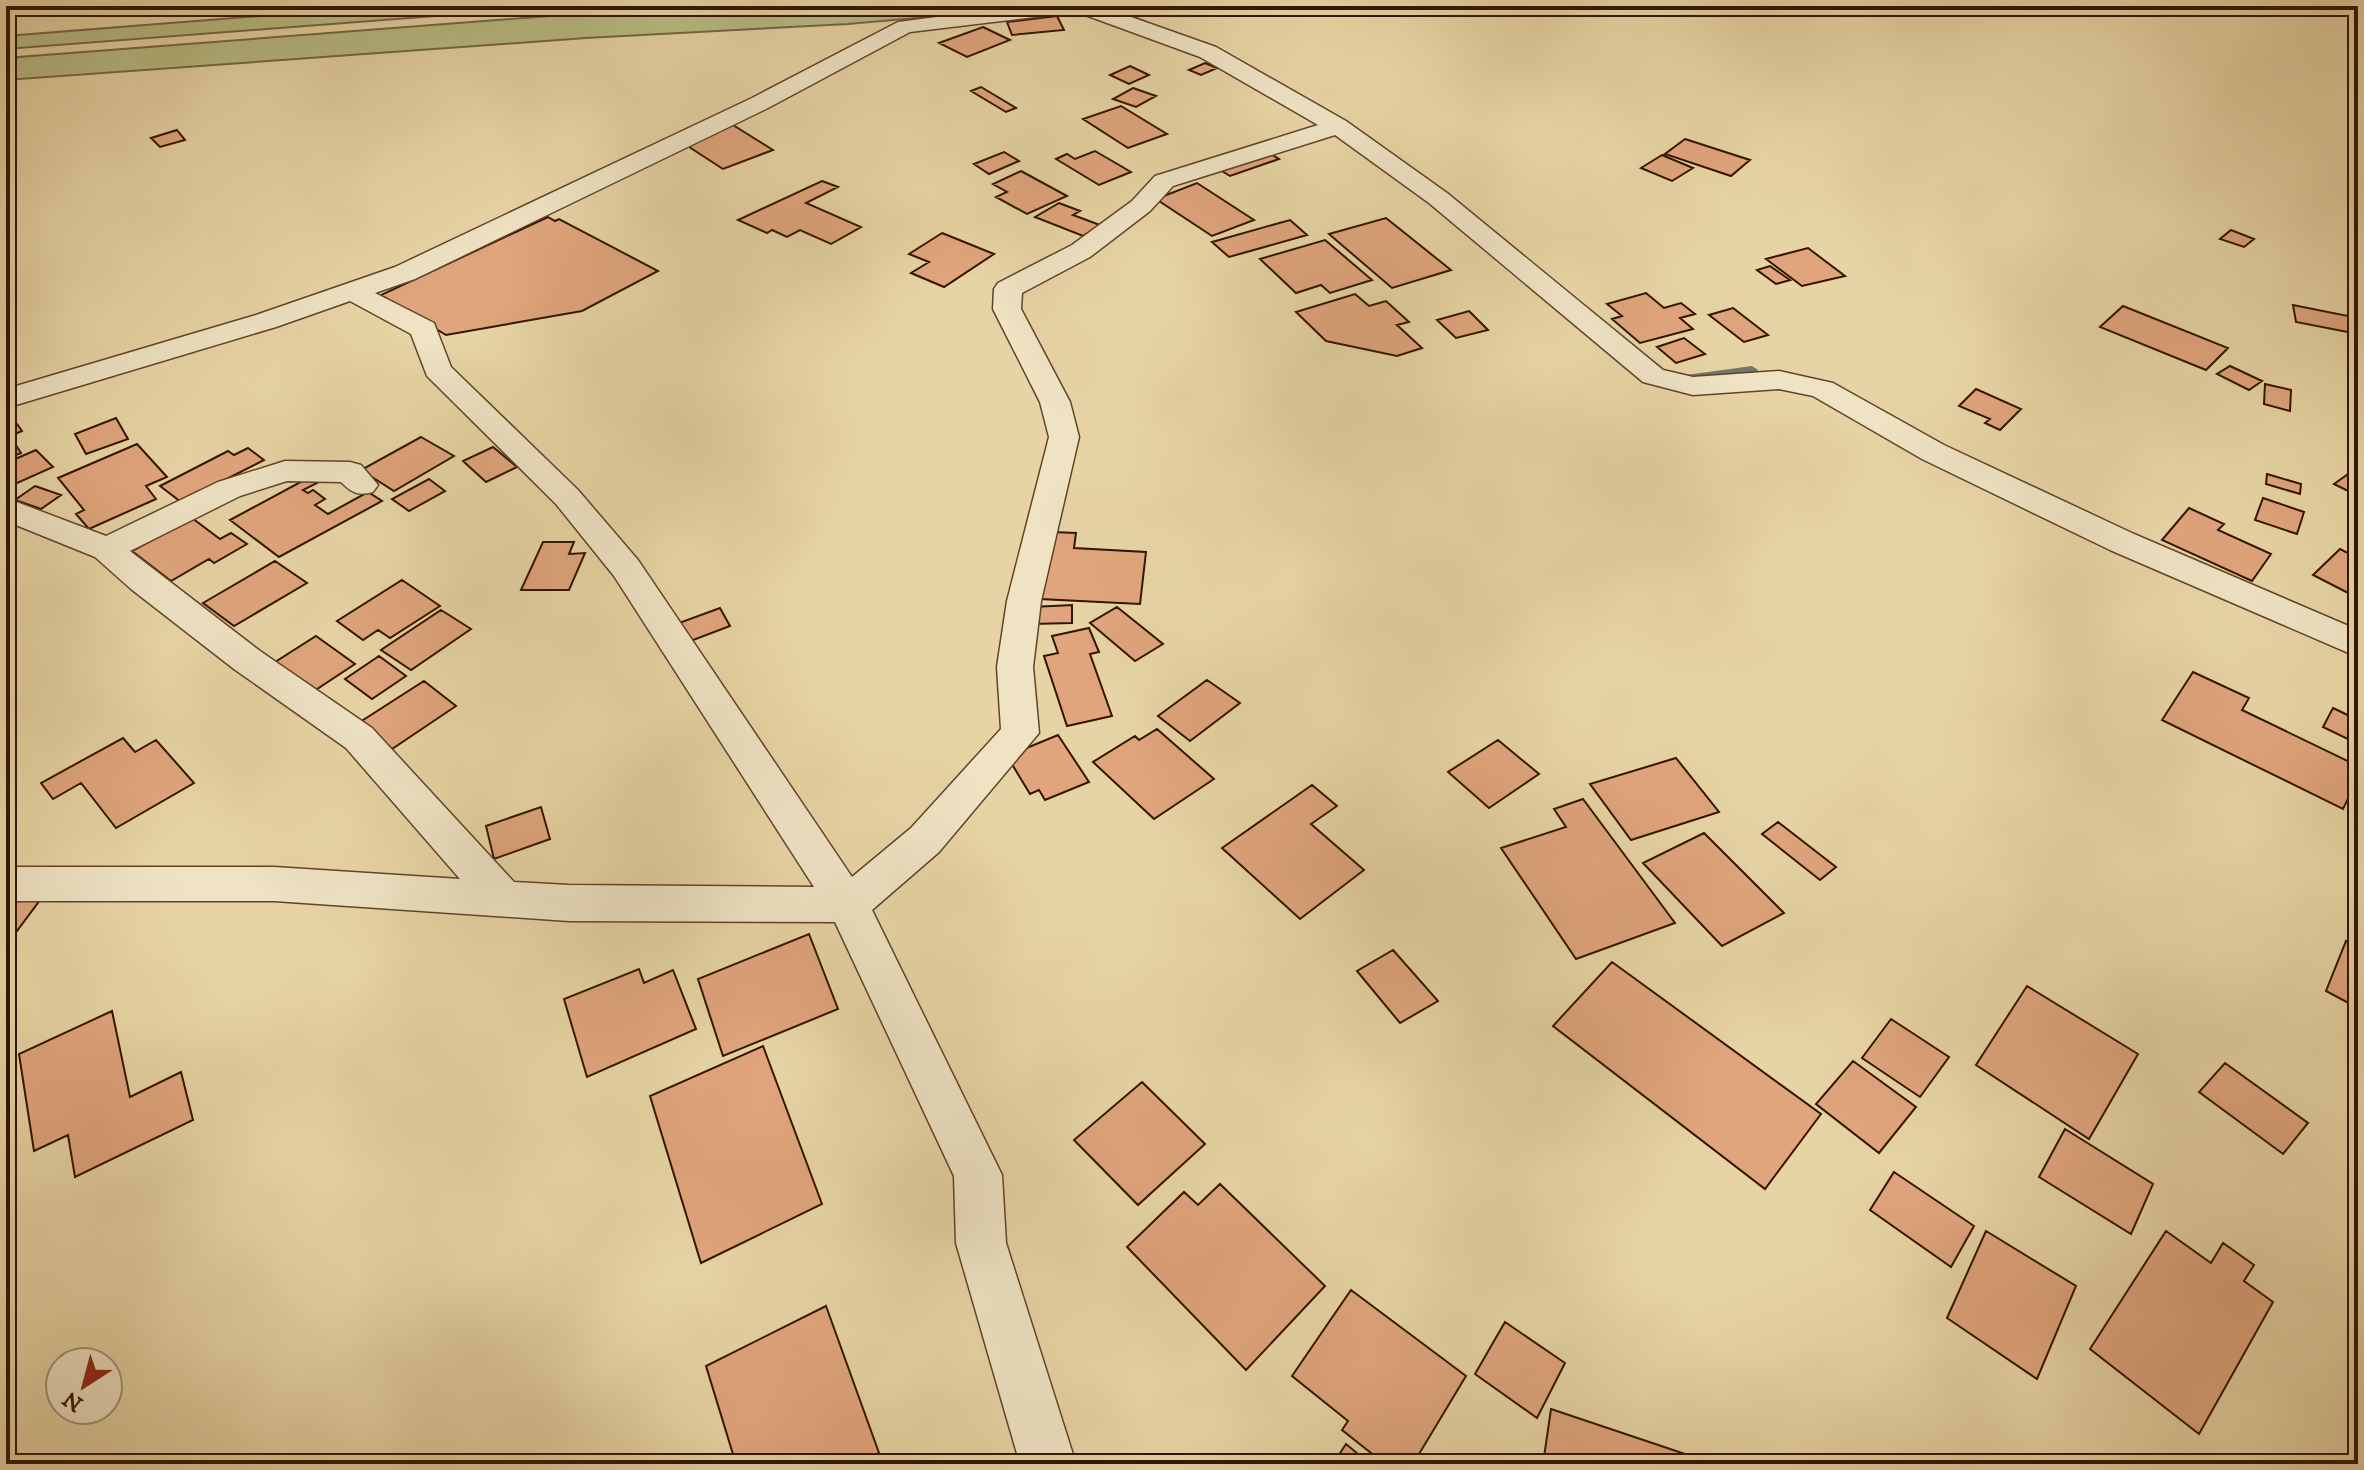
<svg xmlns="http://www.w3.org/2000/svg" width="2364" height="1470" viewBox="0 0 2364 1470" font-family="'IM FELL DW Pica',serif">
<rect width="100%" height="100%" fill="#e7d4a4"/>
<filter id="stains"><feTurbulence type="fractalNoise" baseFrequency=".0025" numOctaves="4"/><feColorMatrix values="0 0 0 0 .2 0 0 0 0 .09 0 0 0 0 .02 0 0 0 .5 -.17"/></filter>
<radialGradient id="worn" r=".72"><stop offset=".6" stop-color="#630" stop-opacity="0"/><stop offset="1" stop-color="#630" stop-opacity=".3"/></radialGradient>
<!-- green -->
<path fill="#b8bc84" stroke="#756842" stroke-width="2" d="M388,6H567L6,49V36Z
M859,6L1018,9L848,24L586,38L6,80V58L640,9L704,13Z"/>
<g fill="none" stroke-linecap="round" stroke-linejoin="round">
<!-- stream -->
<path fill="#71756b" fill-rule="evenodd" d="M1100,6H1112L1158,26L1151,28Z
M1752,366L1758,370L1756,373L1686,383L1680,379L1686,375Z"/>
</g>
<!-- building -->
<path fill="#e0a57d" stroke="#321401" stroke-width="2" d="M1057,16L1064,30L1012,35L1007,22Z
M983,27L1010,40L967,57L939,43Z
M1205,63L1217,68L1201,75L1189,70Z
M1130,66L1149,75L1129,84L1110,75Z
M981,87L1016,108L1006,112L971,91Z
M1133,88L1156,96L1136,107L1113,99Z
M1121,106L1167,134L1128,148L1083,119Z
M733,125L773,150L723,169L683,143Z
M177,130L185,140L160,147L151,138Z
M1685,139L1750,160L1731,176L1665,154Z
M1095,151L1131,172L1099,185L1056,159L1067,154L1075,159Z
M1266,151L1279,159L1230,176L1217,168Z
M1004,152L1019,161L989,174L974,164Z
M1662,155L1693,168L1672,181L1641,168Z
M1021,171L1067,196L1027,214L996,197L1007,192L993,184Z
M822,181L838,187L806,203L861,227L831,244L800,230L787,237L772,230L767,233L738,220Z
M1197,183L1254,220L1212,236L1156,199Z
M1059,203L1080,211L1073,215L1100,225L1083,236L1035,217Z
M548,217L555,221L559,219L658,271L582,311L446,335L381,295Z
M1386,218L1451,270L1392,288L1329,234Z
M1290,220L1307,235L1229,257L1212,242Z
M2231,230L2254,239L2244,247L2220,239Z
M942,233L994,254L944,287L911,273L929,262L909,254Z
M1325,240L1372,280L1330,293L1321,285L1296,293L1260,259Z
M1808,248L1845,276L1802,286L1766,259Z
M1770,266L1790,280L1776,284L1757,270Z
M1646,293L1664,308L1681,303L1695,314L1680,318L1693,329L1640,343L1612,319L1622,316L1607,304Z
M1355,294L1369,306L1386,301L1409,322L1397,325L1422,348L1397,356L1326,341L1296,312Z
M2293,305L2358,318V334L2296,322Z
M2123,306L2228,348L2206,370L2100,327Z
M1733,308L1768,335L1744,342L1709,315Z
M1469,311L1488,330L1456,338L1437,320Z
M1684,338L1705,354L1676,363L1657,347Z
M2230,366L2262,381L2249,390L2217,374Z
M2265,384L2291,390L2290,411L2264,404Z
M1976,389L2021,409L2000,430L1985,423L1990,419L1959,406Z
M12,417L22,431L10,436L21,453L6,459V420Z
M116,418L128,439L86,454L75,434Z
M421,437L454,456L394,491L361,470Z
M137,444L167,477L146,486L156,499L89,529L76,514L84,510L58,478Z
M493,447L517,467L486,482L463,461Z
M248,448L264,460L181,502L160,486L228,451L234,455Z
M36,450L53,467L6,488V463Z
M2358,467V496L2334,484Z
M2267,474L2301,484L2300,494L2266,484Z
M308,478L317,483L303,490L308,493L313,490L325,499L315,505L328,514L368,492L382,501L279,557L230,520Z
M429,479L445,491L409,511L392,499Z
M35,486L61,495L41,509L15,500Z
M2263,498L2304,512L2297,534L2255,520Z
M2189,508L2224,524L2218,530L2271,554L2252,581L2162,540Z
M192,518L220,539L231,533L247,544L214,563L209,559L171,581L132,551Z
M1052,532L1076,533L1074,548L1146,552L1140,604L1040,599Z
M543,542H574L569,554L585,553L569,590H521Z
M2340,549L2358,558V598L2313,575Z
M275,561L307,583L234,626L203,603Z
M402,580L440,606L390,638L378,630L363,640L337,621Z
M1072,605V623L1031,624L1032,607Z
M1117,607L1163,644L1135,661L1090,623Z
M720,608L730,626L688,642L679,623Z
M441,610L471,629L411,670L381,650Z
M1089,628L1099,652L1090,654L1112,716L1067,726L1044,656L1058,653L1052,636Z
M316,636L355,664L311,693L272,664Z
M379,656L406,676L372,699L345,679Z
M2193,672L2249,698L2242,710L2358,766V778L2343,809L2162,720Z
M1207,680L1240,703L1190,741L1158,716Z
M424,681L456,706L392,749L360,722Z
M2333,708L2358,720V744L2323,727Z
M1157,729L1214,779L1154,819L1093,762L1135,736L1139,740Z
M1058,735L1089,782L1045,800L1039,790L1030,794L1007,756Z
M123,738L135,752L156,740L194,783L116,828L81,783L53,799L41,783Z
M1498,740L1539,774L1489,808L1448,772Z
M1676,758L1719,812L1631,840L1590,784Z
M1312,785L1337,806L1311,824L1364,870L1300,919L1222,848Z
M1583,799L1675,923L1576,959L1501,848L1566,827L1554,809Z
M541,807L550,839L494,859L486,826Z
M1778,822L1836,867L1820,880L1762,834Z
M1704,833L1784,913L1722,946L1643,863Z
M6,897L40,900L11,939H6Z
M809,934L838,1009L723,1056L698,979Z
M2346,941L2358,947V1008L2326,991Z
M1393,950L1438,1001L1400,1023L1357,971Z
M1612,962L1821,1114L1765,1189L1553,1026Z
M639,969L644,983L673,970L696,1029L587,1077L564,999Z
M2027,986L2138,1054L2089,1139L1976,1065Z
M112,1011L130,1097L181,1072L193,1120L75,1177L68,1135L34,1151L19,1054Z
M1891,1019L1949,1057L1920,1097L1862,1058Z
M763,1046L822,1204L701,1263L650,1096Z
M1853,1061L1916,1107L1879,1153L1816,1104Z
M2225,1063L2308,1123L2283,1154L2199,1092Z
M1142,1082L1205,1144L1138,1205L1074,1140Z
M2065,1129L2153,1184L2131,1234L2039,1177Z
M1894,1172L1974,1226L1951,1267L1870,1210Z
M1220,1184L1325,1286L1246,1370L1127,1247L1184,1192L1198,1205Z
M1986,1231L2076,1286L2037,1379L1947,1318Z
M2166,1231L2211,1263L2223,1243L2254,1265L2244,1281L2273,1302L2199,1434L2090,1349Z
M1351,1290L1466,1376L1413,1464H1385L1342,1430L1348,1421L1292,1376Z
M826,1306L879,1453L858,1464H736L706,1366Z
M1505,1322L1565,1363L1537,1418L1475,1374Z
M1551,1409L1688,1455L1687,1464H1543Z
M1346,1444L1370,1464H1333Z"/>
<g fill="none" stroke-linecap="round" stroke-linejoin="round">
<!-- street casing -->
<g stroke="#5f442a" stroke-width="3">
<path id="street" d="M1022,6H1100L1216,47L1346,121L1447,193L1663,370L1693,377L1779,371L1833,383L1944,445L2134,534L2358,630V657L2110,550L1922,459L1813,396L1779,389L1693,395L1643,382L1429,203L1335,135L1173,186L1150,211L1090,257L1022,293L1021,309L1070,402L1079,437L1041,601L1033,667L1039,733L939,852L872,910L1002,1175L1006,1243L1076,1464H1020L956,1243L954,1176L835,922L569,921L274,901H6V867H274L460,879L346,748L234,669L131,589L95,557L6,521V498L106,536L218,482L285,461L350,462L361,465L378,485L373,492C358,496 352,493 341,482L287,481L240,496L130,551L260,651L372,728L514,882L569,885L814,887L614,576L556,504L427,376L411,334L350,301L276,327L6,408V389L256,315L395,267L752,98L898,22ZM1077,12L1200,57L1318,125L1155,176L1132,201L1072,245L998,283L994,289L993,309L1040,402L1049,437L1007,601L997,667L1001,729L911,828L852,877L638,560L578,490L451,367L434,323L375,293L415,279L768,108L910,32Z"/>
</g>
<!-- street -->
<use href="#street" fill="#efe3c4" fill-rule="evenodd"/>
</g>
<!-- margin -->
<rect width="2364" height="1470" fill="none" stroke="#e7d4a4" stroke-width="32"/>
<rect x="8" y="8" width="2348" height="1454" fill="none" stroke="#321401" stroke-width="4"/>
<rect x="16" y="16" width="2332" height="1438" fill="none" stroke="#321401" stroke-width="2"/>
<!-- north arrow -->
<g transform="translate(84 1386) rotate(216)"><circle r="38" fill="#efe3c4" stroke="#a39076" stroke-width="2"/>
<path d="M0-6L14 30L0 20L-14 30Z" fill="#8f2418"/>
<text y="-12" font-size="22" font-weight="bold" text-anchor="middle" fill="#321401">N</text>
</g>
<rect width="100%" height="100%" filter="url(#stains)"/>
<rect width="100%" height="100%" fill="url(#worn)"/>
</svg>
